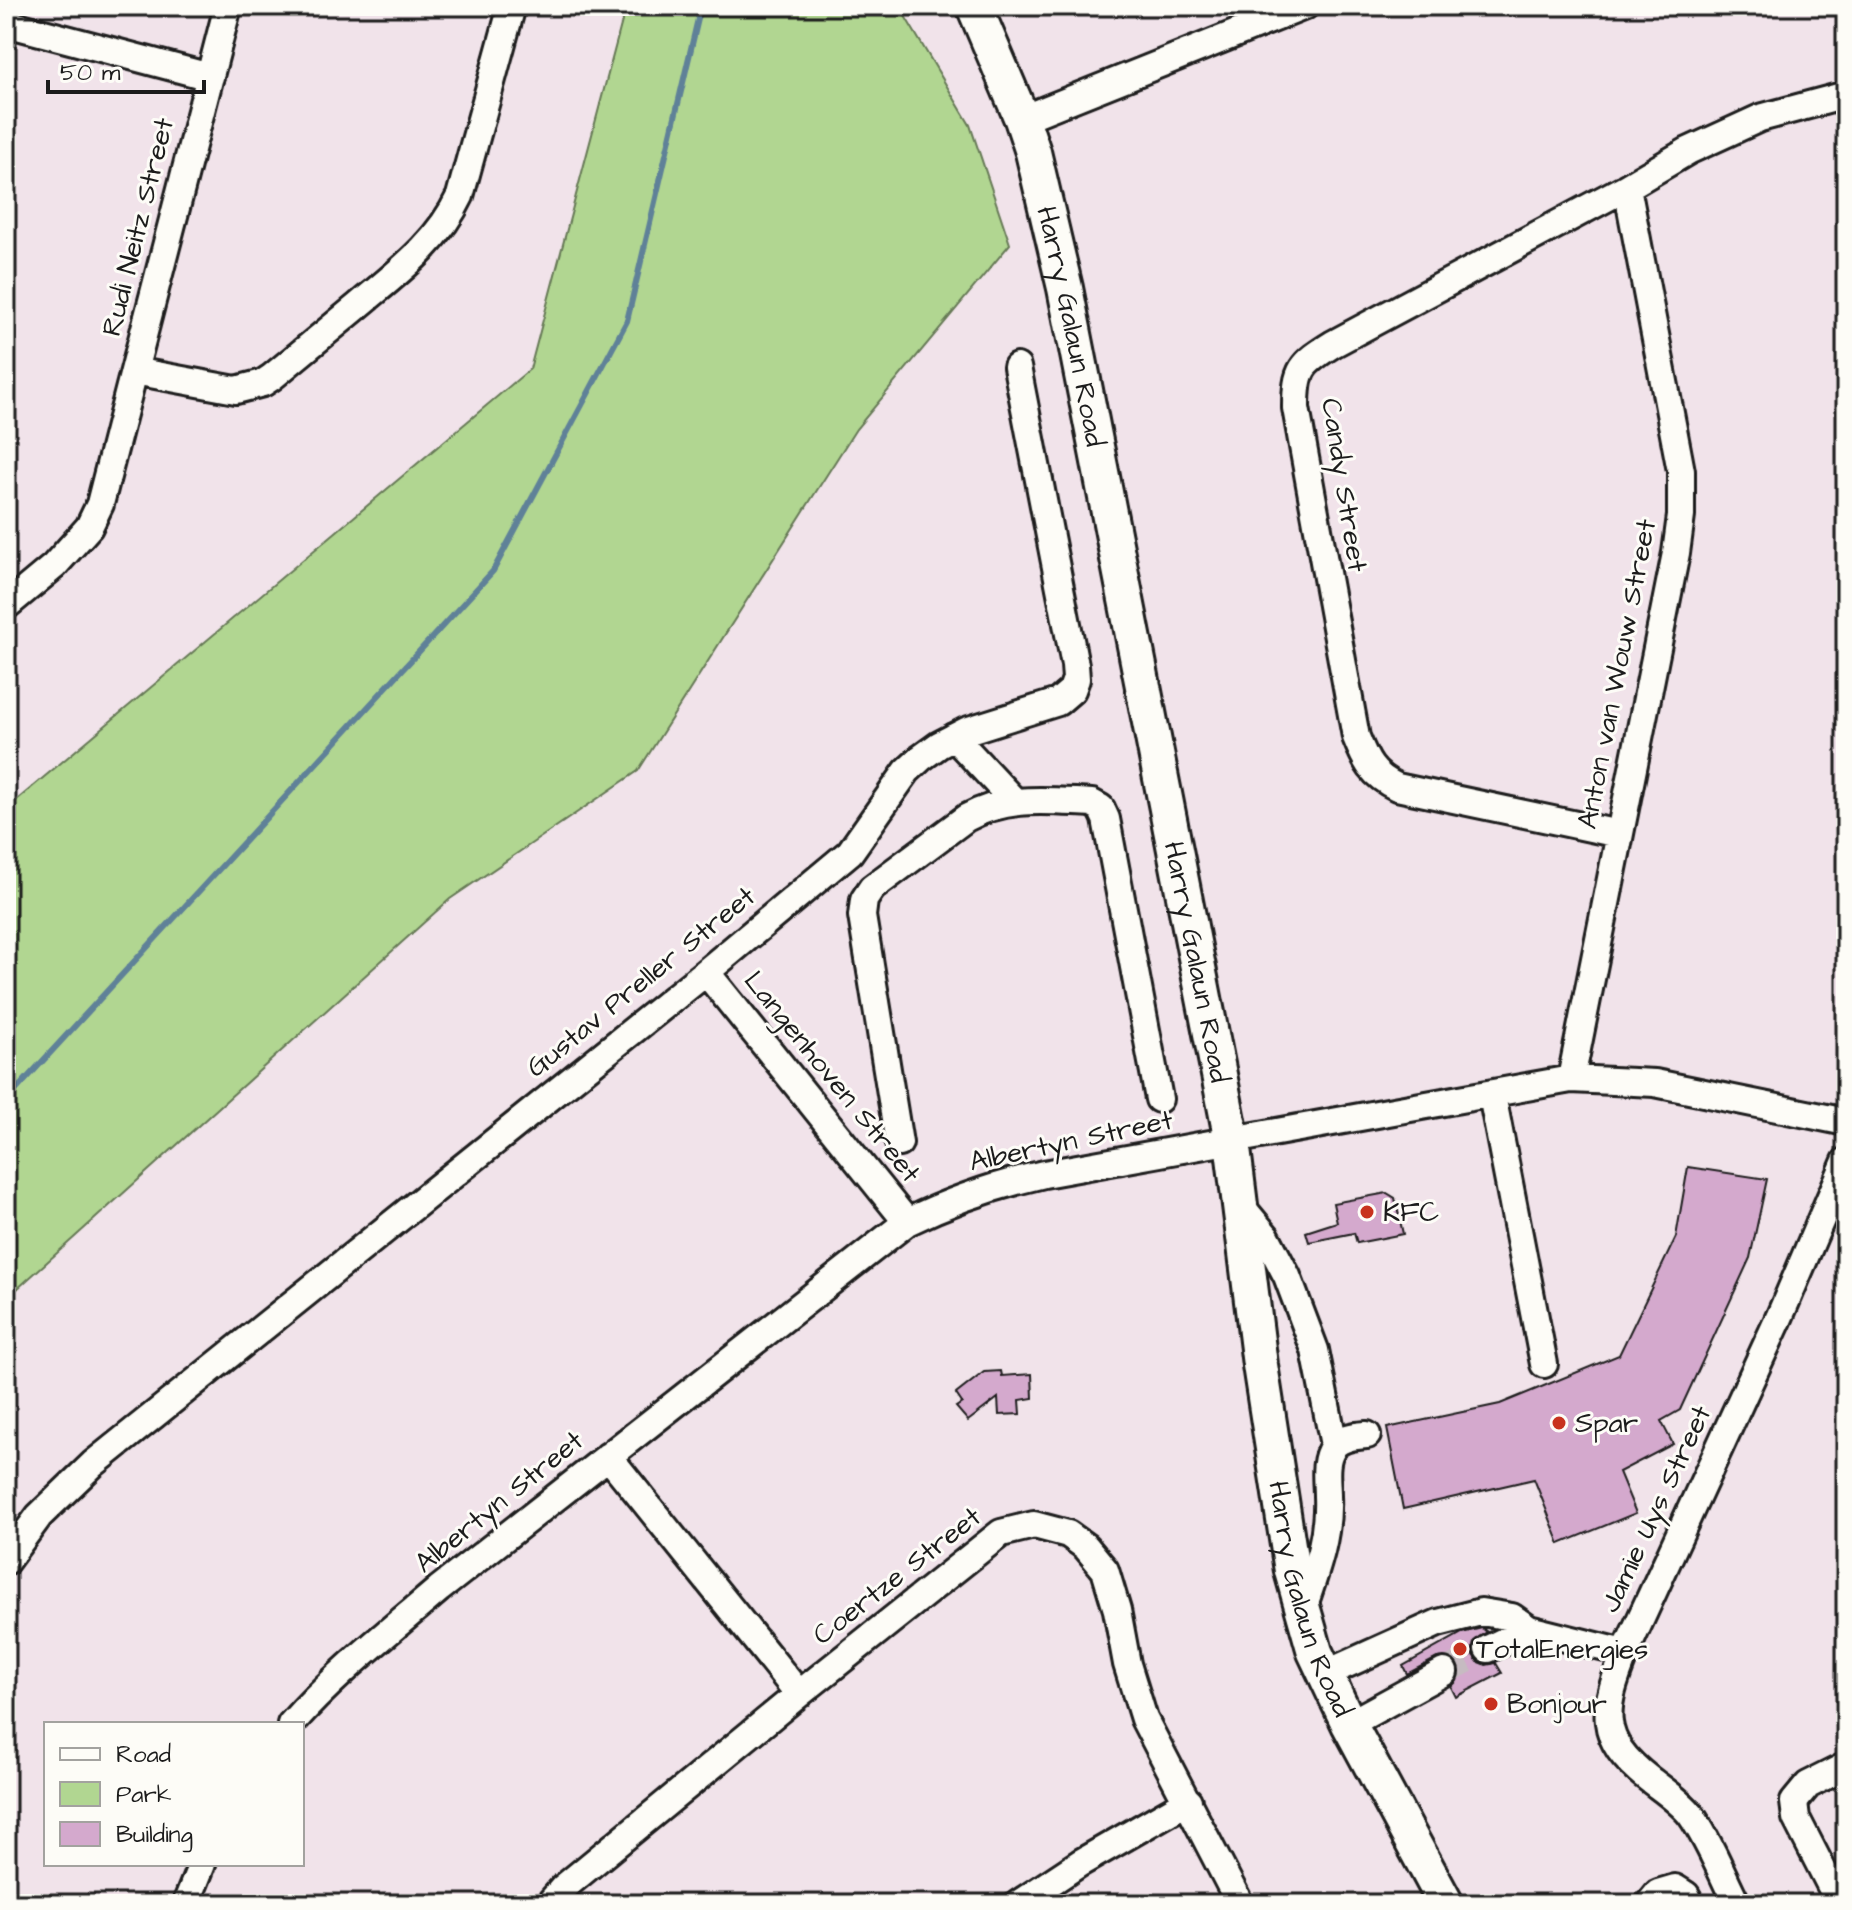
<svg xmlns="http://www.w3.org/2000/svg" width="1852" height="1910" viewBox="0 0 1852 1910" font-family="'Architects Daughter',sans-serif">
<rect width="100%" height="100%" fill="#f1e3ea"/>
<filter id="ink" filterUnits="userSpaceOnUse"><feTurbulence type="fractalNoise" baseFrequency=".0125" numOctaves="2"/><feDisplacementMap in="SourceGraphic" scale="16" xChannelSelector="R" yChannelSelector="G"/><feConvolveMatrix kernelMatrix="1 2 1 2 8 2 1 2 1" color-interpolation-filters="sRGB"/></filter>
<g filter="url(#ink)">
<!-- green -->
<path fill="#b1d691" stroke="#667956" stroke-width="2" d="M626,6H899L970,125L1010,244L856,429L638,771L450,899L6,1299V809L530,369Z"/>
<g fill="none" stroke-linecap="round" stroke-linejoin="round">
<!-- stream -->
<path stroke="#5e8198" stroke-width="6" d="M6,1101L493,571L627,321L701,6"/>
</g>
<!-- building -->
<path fill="#d4a9cd" stroke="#1c1c1c" stroke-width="2" d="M1688,1167L1767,1179L1750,1258L1680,1410L1661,1421L1673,1444L1619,1472L1636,1513L1560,1544L1534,1479L1403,1509L1387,1428L1500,1404L1619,1355L1676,1237Z
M1387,1193L1395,1198L1403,1234L1357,1243L1354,1233L1309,1242L1306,1232L1337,1222L1333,1203Z
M1001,1371L1002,1376L1032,1374L1033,1398L1020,1400L1021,1414L999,1415L998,1398L968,1421L956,1407L962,1403L956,1394L984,1372Z
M1482,1628L1487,1632L1474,1641L1473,1655L1478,1662L1486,1665L1496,1663L1502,1673L1456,1697L1451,1687L1457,1681L1460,1672L1458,1664L1452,1658H1437L1407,1674L1403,1666L1462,1633Z"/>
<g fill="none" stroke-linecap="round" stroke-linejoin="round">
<!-- minor-tunnel -->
<path stroke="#c6bbc1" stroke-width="26" stroke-dasharray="26 13" stroke-linecap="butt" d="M1444,1672L1488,1649"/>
<!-- minor casing -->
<g stroke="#1c1c1c" stroke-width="32">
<path id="minor" d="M228,6L134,371L236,390L263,383L272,377C301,353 330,329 359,305C398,272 438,243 460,196L512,6
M6,23L210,77
M1022,119L1305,6
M6,606L54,566L89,527L100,504L134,371
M954,737L1013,800
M1619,834L1397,787C1372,775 1366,762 1356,737L1296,408C1296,369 1301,364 1333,344L1627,187L1688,151L1760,118L1846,95
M706,972L907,1222
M1571,1079L1676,553L1681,516V471L1627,187
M1492,1095L1544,1364
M899,1143L862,916L864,900L872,888L966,818C1008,795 1047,801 1092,803L1101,808L1106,819L1159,1099
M1241,1206L1266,1236L1287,1276L1315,1350L1334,1445
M608,1456L799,1694
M6,1561L39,1516L93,1464L706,972L850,852L907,771L921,758L939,745L966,731L1058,702L1072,690L1076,679L1075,665L1017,367
M1302,1611C1315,1573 1329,1537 1327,1496C1327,1481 1323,1461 1333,1447C1341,1437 1355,1436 1367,1435
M1488,1649L1529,1629
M1325,1674L1438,1623L1481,1612L1512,1617L1529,1629L1625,1653
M291,1724C335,1674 389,1632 439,1589L907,1222C952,1200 996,1185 1044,1174L1571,1079L1655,1083L1846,1122
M1349,1724L1444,1672
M186,1904L202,1864
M549,1904L563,1888L799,1694L1001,1533L1034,1525L1068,1534L1086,1547L1105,1570L1117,1610L1127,1664L1144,1719L1240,1904
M1018,1904L1080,1863L1188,1801
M1649,1904L1658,1893L1675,1888L1686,1895L1691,1904
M1737,1904C1722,1875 1710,1842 1691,1815C1680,1801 1663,1790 1649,1779C1596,1738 1603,1709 1625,1653L1779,1318L1846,1161
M1840,1904L1796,1818L1794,1802L1808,1785L1846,1766"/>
</g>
<!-- major casing -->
<g stroke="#1c1c1c" stroke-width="40">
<g id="major">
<path id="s1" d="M974,6L1022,119L1033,152L1065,288L1232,1141L1260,1365L1292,1571L1315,1652L1349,1724L1446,1904"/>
</g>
</g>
<!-- minor -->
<use href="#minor" stroke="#fdfcf7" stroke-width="26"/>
<!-- major -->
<use href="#major" stroke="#fdfcf7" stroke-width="34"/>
</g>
</g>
<!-- markers -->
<g fill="#c8321e" stroke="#fdfcf7" stroke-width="3">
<circle cx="1367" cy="1212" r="8"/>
<circle cx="1559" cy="1423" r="8"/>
<circle cx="1460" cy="1649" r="8"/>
<circle cx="1491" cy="1704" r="8"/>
</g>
<g text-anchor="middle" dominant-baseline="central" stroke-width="6" stroke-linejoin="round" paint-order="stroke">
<!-- street labels -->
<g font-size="28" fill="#1c1c1c" stroke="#fdfcf7">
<text transform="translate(138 227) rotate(-76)">Rudi Neitz Street</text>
<text stroke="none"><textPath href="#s1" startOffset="336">Harry Galaun Road</textPath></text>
<text transform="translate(1344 485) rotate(81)">Candy Street</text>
<text transform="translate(1617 674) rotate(-79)">Anton van Wouw Street</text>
<text stroke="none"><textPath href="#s1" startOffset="984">Harry Galaun Road</textPath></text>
<text transform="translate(641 982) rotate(-39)">Gustav Preller Street</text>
<text transform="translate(832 1077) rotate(51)">Langenhoven Street</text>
<text transform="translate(1071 1141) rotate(-12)">Albertyn Street</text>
<text transform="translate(499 1502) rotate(-39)">Albertyn Street</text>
<text transform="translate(1656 1509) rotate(-65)">Jamie Uys Street</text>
<text transform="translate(897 1576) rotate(-38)">Coertze Street</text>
<text stroke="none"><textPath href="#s1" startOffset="1632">Harry Galaun Road</textPath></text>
</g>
<!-- poi labels -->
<g font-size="28" fill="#1c1c1c" stroke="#fdfcf7" text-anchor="start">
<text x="1383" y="1212">KFC</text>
<text x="1575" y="1423">Spar</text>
<text x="1476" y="1649">TotalEnergies</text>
<text x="1507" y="1704">Bonjour</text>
</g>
</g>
<!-- margin -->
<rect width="1852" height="1910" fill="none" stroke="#fdfcf7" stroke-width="32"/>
<rect x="16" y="16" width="1820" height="1878" fill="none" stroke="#1c1c1c" stroke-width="3" filter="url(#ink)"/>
<!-- legend -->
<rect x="44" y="1722" width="260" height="144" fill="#fdfcf7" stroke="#a3a29f" stroke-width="2"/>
<rect x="60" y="1748" width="40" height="12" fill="#fdfcf7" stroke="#a3a29f" stroke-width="2"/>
<text x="116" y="1762" font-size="24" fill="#1c1c1c">Road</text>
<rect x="60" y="1782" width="40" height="24" fill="#b1d691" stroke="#a3a29f" stroke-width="2"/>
<text x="116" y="1802" font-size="24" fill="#1c1c1c">Park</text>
<rect x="60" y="1822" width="40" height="24" fill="#d4a9cd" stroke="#a3a29f" stroke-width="2"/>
<text x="116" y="1842" font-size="24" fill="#1c1c1c">Building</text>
<!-- scale -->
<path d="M48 80v12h156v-12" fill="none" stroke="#1c1c1c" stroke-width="4"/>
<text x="60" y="80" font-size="24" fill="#1c1c1c" stroke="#fdfcf7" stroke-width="6" paint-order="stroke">50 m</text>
</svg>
